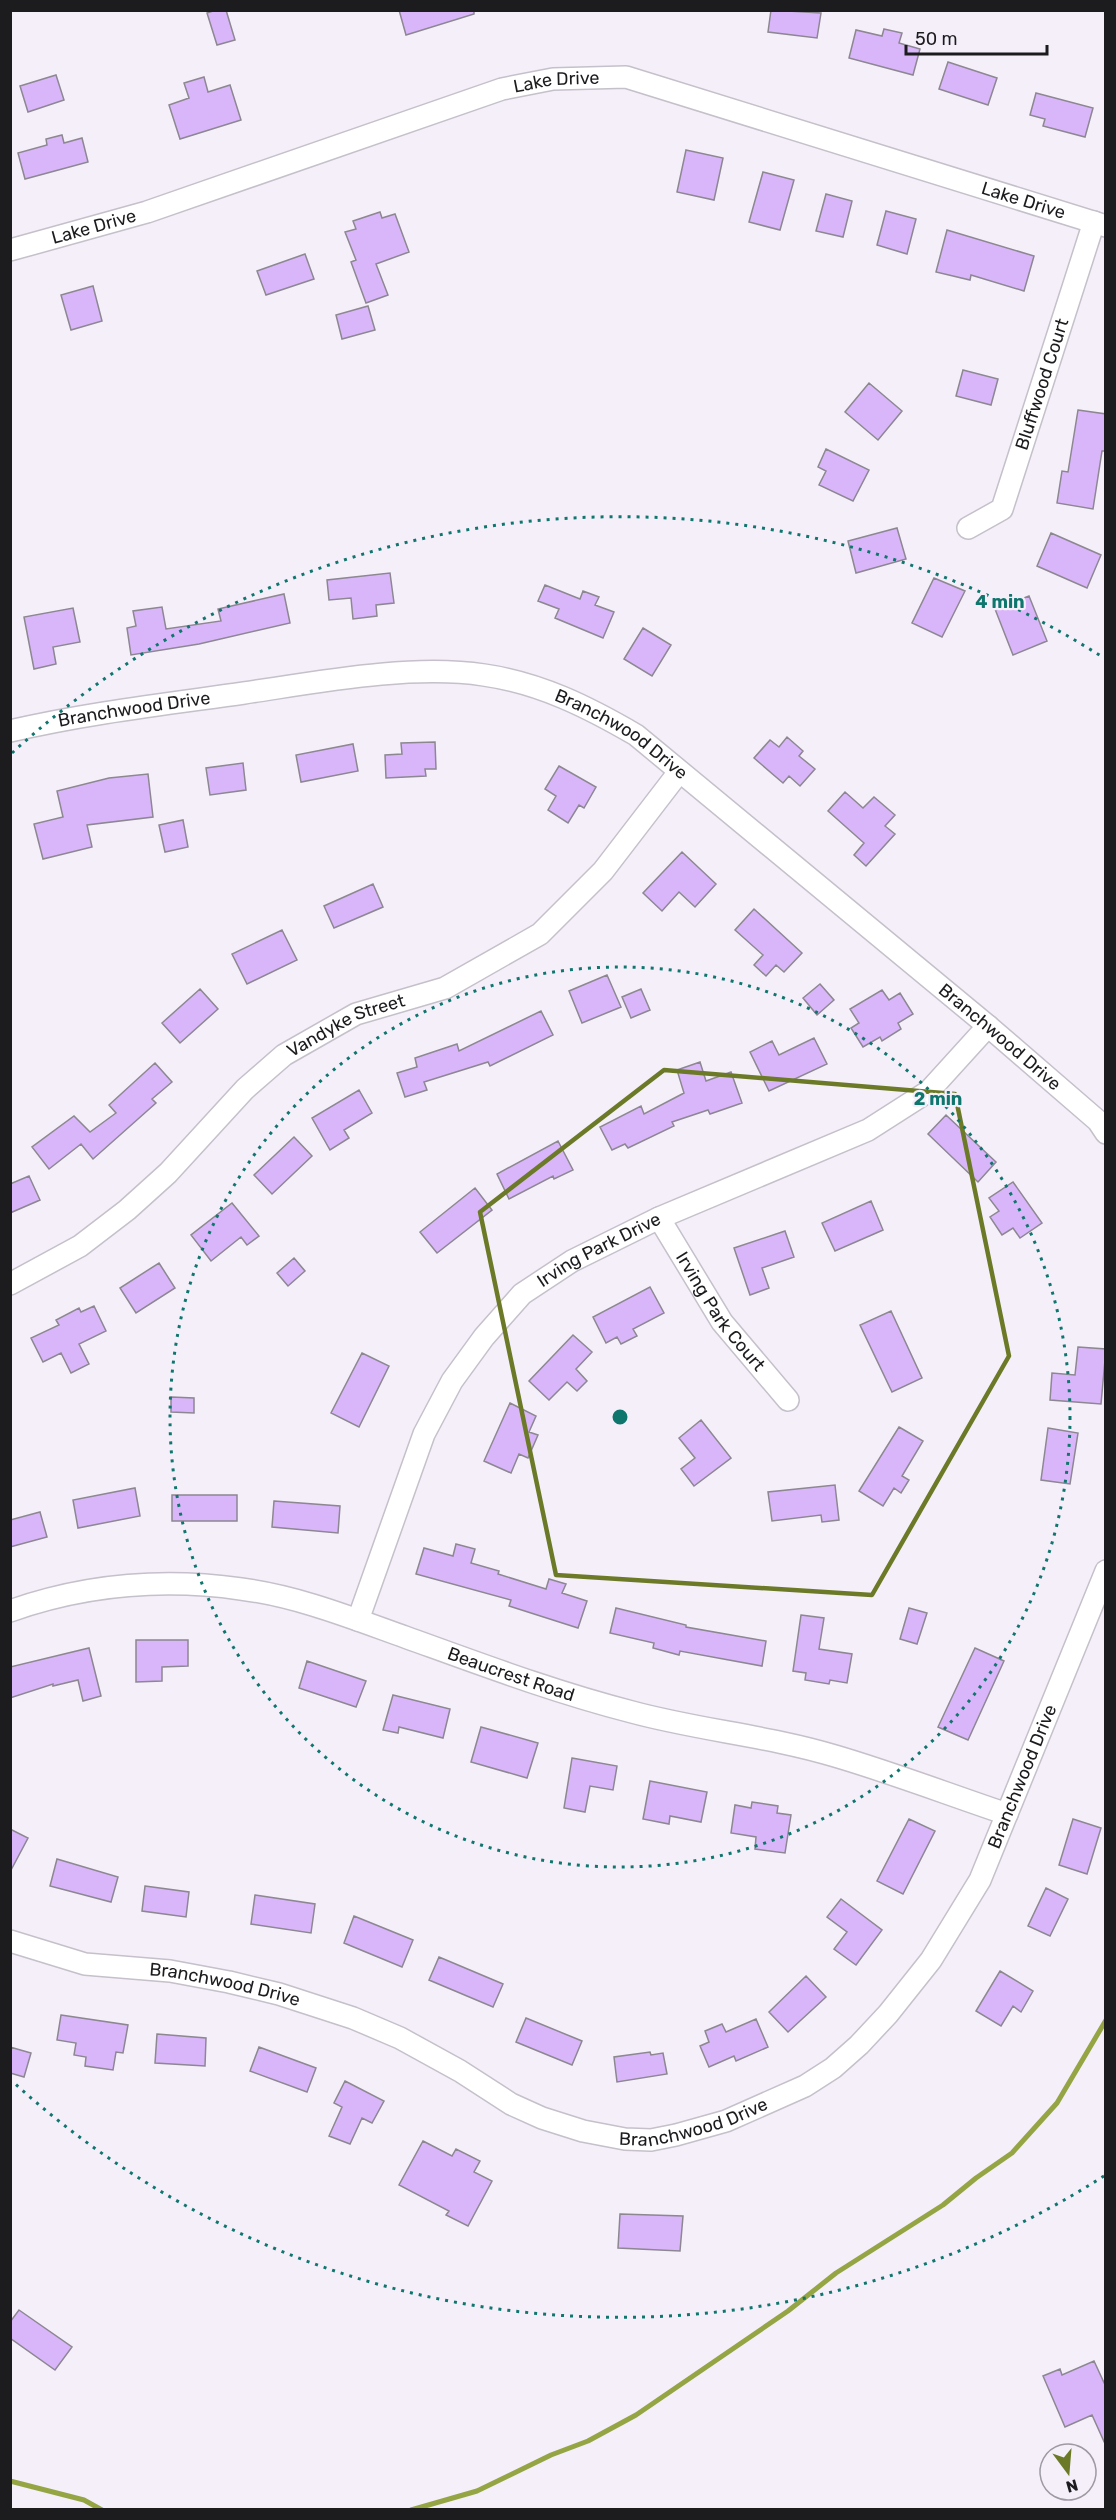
<svg xmlns="http://www.w3.org/2000/svg" width="1116" height="2520" viewBox="0 0 1116 2520" font-family="Rubik,sans-serif">
<rect width="100%" height="100%" fill="#f5effa"/>
<g fill="none" stroke-linecap="round" stroke-linejoin="round">
<!-- stream -->
<path stroke="#95a544" stroke-width="5" d="M10,2481L84,2500L102,2510
M411,2510L477,2491L551,2455L588,2441L636,2415L788,2311L836,2273L943,2205L976,2178L1012,2153L1057,2103L1106,2020"/>
</g>
<!-- building -->
<path fill="#d9b6fa" stroke="#8c8791" stroke-width="1.5" d="M216,10H226L235,40L217,45L207,13Z
M399,10H474V14L406,35Z
M771,10L821,13L817,38L768,32Z
M884,29L902,33L899,43L920,49L913,75L849,58L856,30L882,36Z
M948,62L997,78L988,105L939,89Z
M56,75L64,100L28,112L20,86Z
M204,77L208,92L230,85L241,120L180,139L169,105L189,98L184,83Z
M1036,93L1093,108L1085,137L1043,126L1045,119L1030,115Z
M62,135L64,143L82,138L88,162L25,179L18,153L47,145L46,139Z
M686,150L723,158L714,200L677,192Z
M763,172L794,180L780,230L749,222Z
M826,194L852,201L843,237L816,231Z
M886,211L916,219L907,254L877,245Z
M380,212L382,218L395,214L409,252L376,264L388,295L366,303L351,262L356,260L345,232L356,229L353,221Z
M947,230L1034,256L1024,291L971,275L970,280L936,272Z
M305,254L314,279L266,295L257,271Z
M93,286L102,321L71,330L61,295Z
M368,306L375,330L342,339L336,315Z
M963,370L998,379L991,405L956,396Z
M869,383L902,411L878,440L845,412Z
M1078,410L1106,414V451H1102L1093,509L1057,503L1062,471L1068,472Z
M826,449L869,470L853,501L819,485L826,471L818,467Z
M897,528L906,559L856,573L848,541Z
M1051,533L1101,555L1087,588L1037,566Z
M390,573L394,603L376,605L377,616L353,619L351,598L329,600L327,580Z
M934,578L965,591L942,637L912,623Z
M545,585L580,599L583,591L599,597L595,605L614,612L603,638L555,618L559,609L538,601Z
M284,594L290,623L199,644L131,655L127,628L136,626L133,611L162,607L166,629L221,621L218,609Z
M1029,596L1047,641L1013,655L995,609Z
M73,608L80,642L53,647L56,664L34,669L24,617Z
M643,628L671,645L652,676L624,659Z
M787,737L803,751L799,756L815,769L800,786L789,776L783,783L754,758L770,740L779,747Z
M435,742L436,769H425L426,776L386,778L385,755L402,754L401,743Z
M353,744L358,771L301,782L296,755Z
M243,763L246,790L210,795L206,768Z
M559,766L596,787L584,808L579,805L568,823L548,810L556,796L545,789Z
M148,774L153,817L87,825L92,847L43,859L34,824L63,817L57,791L109,778Z
M845,792L863,808L874,797L895,815L885,826L895,834L866,866L854,855L864,843L828,811Z
M183,820L188,847L165,852L159,825Z
M682,852L716,884L695,907L679,892L662,911L643,893Z
M373,884L383,907L334,928L324,906Z
M754,909L802,953L784,972L776,965L766,976L754,965L763,955L735,930Z
M282,930L297,960L247,984L232,954Z
M607,975L621,1007L582,1023L569,991Z
M820,984L834,1000L817,1015L803,998Z
M200,989L218,1009L180,1043L162,1023Z
M641,989L650,1010L631,1018L622,997Z
M882,990L889,1000L900,993L913,1014L898,1023L901,1029L882,1041L880,1037L863,1047L851,1028L859,1023L850,1009Z
M541,1011L553,1035L490,1066L488,1062L424,1082L427,1090L405,1097L397,1073L417,1067L415,1058L457,1044L459,1051Z
M814,1038L827,1064L769,1091L750,1052L772,1041L779,1055Z
M700,1062L706,1081L731,1072L742,1103L710,1114L708,1110L672,1122L674,1126L628,1148L625,1144L612,1150L600,1127L641,1106L644,1114L684,1093L677,1070Z
M155,1063L172,1082L152,1099L156,1103L93,1159L81,1144L49,1169L32,1147L74,1116L90,1132L116,1113L109,1105Z
M359,1090L372,1113L344,1130L349,1138L330,1150L312,1118Z
M946,1115L996,1162L978,1182L928,1134Z
M294,1137L312,1156L272,1194L254,1175Z
M558,1141L573,1170L554,1179L553,1176L509,1199L497,1174Z
M29,1176L40,1200L10,1213V1184Z
M1013,1182L1042,1223L1020,1238L1013,1228L1002,1235L990,1217L999,1211L989,1198Z
M475,1188L492,1210L437,1253L420,1232Z
M871,1201L883,1230L835,1251L822,1223Z
M232,1203L259,1236L247,1245L241,1237L211,1261L191,1235Z
M785,1231L794,1257L762,1268L769,1288L750,1295L734,1248Z
M294,1258L305,1271L288,1286L277,1273Z
M159,1263L175,1288L136,1313L120,1288Z
M650,1287L664,1313L633,1329L637,1336L621,1344L617,1337L606,1343L593,1317Z
M94,1306L106,1331L79,1344L89,1364L71,1373L61,1353L43,1362L31,1338L59,1325L56,1320L79,1308L81,1312Z
M891,1311L922,1378L892,1392L860,1325Z
M573,1335L592,1352L576,1369L587,1381L577,1391L567,1382L549,1400L529,1381Z
M1078,1347L1106,1349L1101,1404L1050,1400L1052,1373L1075,1375Z
M362,1353L389,1366L359,1427L331,1413Z
M171,1397L194,1398V1413L171,1412Z
M510,1403L536,1416L529,1432L538,1435L528,1458L519,1454L511,1473L484,1461Z
M701,1420L731,1458L694,1486L681,1469L695,1458L679,1438Z
M899,1427L923,1441L902,1476L909,1480L901,1493L894,1488L883,1506L859,1491Z
M1048,1428L1078,1433L1070,1484L1041,1480Z
M835,1485L839,1520L822,1522L821,1515L772,1521L768,1492Z
M135,1488L140,1516L78,1528L73,1500Z
M172,1495H237V1521H172Z
M274,1501L340,1506L338,1533L272,1527Z
M40,1512L47,1537L10,1547V1520Z
M456,1544L475,1549L471,1563L499,1571L498,1574L546,1589L549,1579L566,1584L562,1593L587,1601L578,1628L509,1606L511,1600L416,1574L424,1548L453,1556Z
M616,1608L686,1625V1627L766,1641L762,1666L680,1651L679,1655L653,1648L654,1643L610,1633Z
M909,1608L927,1613L917,1644L900,1639Z
M801,1615L824,1618L819,1649L852,1654L847,1683L830,1680L829,1684L805,1680L806,1673L793,1671Z
M136,1640H188V1666L162,1667V1681L136,1682Z
M89,1648L101,1696L83,1701L78,1680L53,1686V1684L10,1698V1667Z
M975,1648L1004,1661L968,1740L938,1727Z
M307,1661L366,1681L356,1707L299,1688Z
M393,1695L450,1709L443,1738L399,1727L398,1733L383,1730Z
M481,1727L538,1743L527,1778L471,1762Z
M572,1758L617,1766L613,1790L590,1786L585,1812L564,1808Z
M650,1781L707,1792L701,1822L670,1816L669,1824L643,1819Z
M752,1802L778,1806L777,1813L791,1815L785,1853L755,1849L756,1837L731,1833L735,1805L751,1808Z
M909,1819L935,1831L903,1894L877,1881Z
M1073,1819L1101,1828L1087,1874L1059,1865Z
M10,1829L28,1838L10,1872Z
M57,1859L118,1877L111,1902L50,1886Z
M145,1886L189,1892L186,1917L142,1911Z
M1046,1888L1068,1899L1050,1936L1028,1926Z
M255,1895L315,1904L311,1933L251,1924Z
M841,1899L882,1930L856,1965L834,1949L847,1932L827,1917Z
M354,1916L413,1940L402,1967L344,1943Z
M439,1957L503,1984L493,2007L429,1980Z
M1000,1971L1033,1991L1021,2012L1013,2006L1001,2026L976,2011Z
M806,1976L826,1997L788,2032L769,2012Z
M61,2015L128,2025L123,2053L116,2052L113,2070L85,2066L86,2057L74,2055L76,2043L57,2040Z
M526,2018L582,2041L572,2065L516,2042Z
M756,2019L768,2047L736,2061L734,2056L709,2067L700,2046L709,2042L705,2031L722,2024L726,2032Z
M157,2034L206,2038L205,2066L155,2063Z
M10,2047L31,2053L24,2077L10,2073Z
M259,2047L316,2068L307,2092L250,2071Z
M650,2052L651,2055L663,2053L667,2074L617,2082L614,2057Z
M345,2081L384,2101L372,2123L362,2118L350,2144L329,2136L342,2107L334,2103Z
M423,2141L452,2156L456,2149L480,2161L474,2172L492,2181L468,2226L446,2215L449,2211L399,2185Z
M620,2214L683,2216L680,2251L618,2248Z
M19,2310L72,2347L55,2370L10,2338V2322Z
M1094,2361L1106,2387V2446L1092,2415L1065,2427L1043,2376L1060,2369L1062,2375Z"/>
<g fill="none" stroke-linecap="round" stroke-linejoin="round">
<!-- street casing -->
<g stroke="#c5c0ca" stroke-width="24">
<g id="street">
<path id="s1" d="M10,250L147,212L502,89L553,79L626,77L1106,226"/>
<path id="s2" d="M968,528L1002,509L1094,222"/>
<path id="s3" d="M10,731C87,713 166,704 244,693C318,682 411,664 484,675C540,683 588,707 636,735L988,1026L1098,1121L1106,1133"/>
<path id="s4" d="M659,1218L722,1322L788,1400"/>
<path id="s5" d="M10,1284L80,1246L127,1210L168,1173L245,1089L284,1055L356,1014L445,988L540,934L603,871L679,772"/>
<path id="s6" d="M10,1611C84,1585 163,1578 241,1589C297,1596 352,1618 405,1637C480,1664 554,1692 632,1712C698,1730 769,1736 835,1756C893,1773 950,1795 1007,1814"/>
<path id="s7" d="M358,1620L424,1434L452,1381L484,1337L522,1294L572,1261L659,1218L868,1130L929,1091L988,1026"/>
<path id="s8" d="M10,1941L85,1964L170,1971L229,1982L279,1994L353,2018L400,2038L460,2071L511,2104L542,2118L583,2131L625,2139L651,2140L676,2135L726,2121L805,2086L833,2068L859,2045L888,2014L931,1960L980,1880L1106,1571"/>
</g>
</g>
<!-- street -->
<use href="#street" stroke="#fff" stroke-width="21"/>
</g>
<!-- marked area -->
<path fill="none" stroke="#6c7a27" stroke-width="4.5" stroke-linejoin="round" d="M664,1070L955,1094L1009,1356L872,1595L556,1575L480,1212Z"/>
<!-- distance rings -->
<g fill="none" stroke="#0f766e" stroke-width="3" stroke-dasharray="3 6">
<circle cx="620" cy="1417" r="450"/>
<path d="M1104 2176A900 900 0 0 1 12 2081M12 753A900 900 0 0 1 1104 658"/>
</g>
<g text-anchor="middle" dominant-baseline="central" stroke-width="4.5" stroke-linejoin="round" paint-order="stroke">
<!-- street labels -->
<g font-size="18" fill="#1c1b1e" stroke="#f5effa">
<text stroke="none"><textPath href="#s1" startOffset="573">Lake Drive</textPath></text>
<text stroke="none"><textPath href="#s1" startOffset="1059">Lake Drive</textPath></text>
<text stroke="none"><textPath href="#s1" startOffset="87">Lake Drive</textPath></text>
<text stroke="none"><textPath href="#s2" startOffset="170">Bluffwood Court</textPath></text>
<text stroke="none"><textPath href="#s3" startOffset="126">Branchwood Drive</textPath></text>
<text stroke="none"><textPath href="#s3" startOffset="630">Branchwood Drive</textPath></text>
<text stroke="none"><textPath href="#s5" startOffset="429">Vandyke Street</textPath></text>
<text stroke="none"><textPath href="#s3" startOffset="1116">Branchwood Drive</textPath></text>
<text stroke="none"><textPath href="#s7" startOffset="458">Irving Park Drive</textPath></text>
<text stroke="none"><textPath href="#s4" startOffset="112">Irving Park Court</textPath></text>
<text stroke="none"><textPath href="#s6" startOffset="518">Beaucrest Road</textPath></text>
<text stroke="none"><textPath href="#s8" startOffset="1228">Branchwood Drive</textPath></text>
<text stroke="none"><textPath href="#s8" startOffset="220">Branchwood Drive</textPath></text>
<text stroke="none"><textPath href="#s8" startOffset="724">Branchwood Drive</textPath></text>
</g>
</g>
<circle cx="620" cy="1417" r="9" fill="#0f766e" stroke="#f5effa" stroke-width="3"/>
<g font-size="18" text-anchor="middle" font-weight="bold" fill="#0f766e" stroke="#f5effa" stroke-width="4.5" stroke-linejoin="round" paint-order="stroke">
<text x="1000" y="608">4 min</text>
<text x="938" y="1105">2 min</text>
</g>
<!-- border -->
<rect width="1116" height="2520" fill="none" stroke="#1c1b1e" stroke-width="24"/>
<!-- north arrow -->
<g transform="translate(1068 2472) rotate(164)"><circle r="28" fill="#f5effa" stroke="#9e9aa2" stroke-width="1.5"/>
<path d="M0-4.5L10 22L0 15L-10 22Z" fill="#6c7a27"/>
<text y="-9" font-size="16" font-weight="bold" text-anchor="middle" fill="#1c1b1e">N</text>
</g>
<!-- scale -->
<path d="M906 45v9h141v-9" fill="none" stroke="#1c1b1e" stroke-width="3"/>
<text x="915" y="45" font-size="18" fill="#1c1b1e" stroke="#f5effa" stroke-width="4.5" paint-order="stroke">50 m</text>
</svg>
